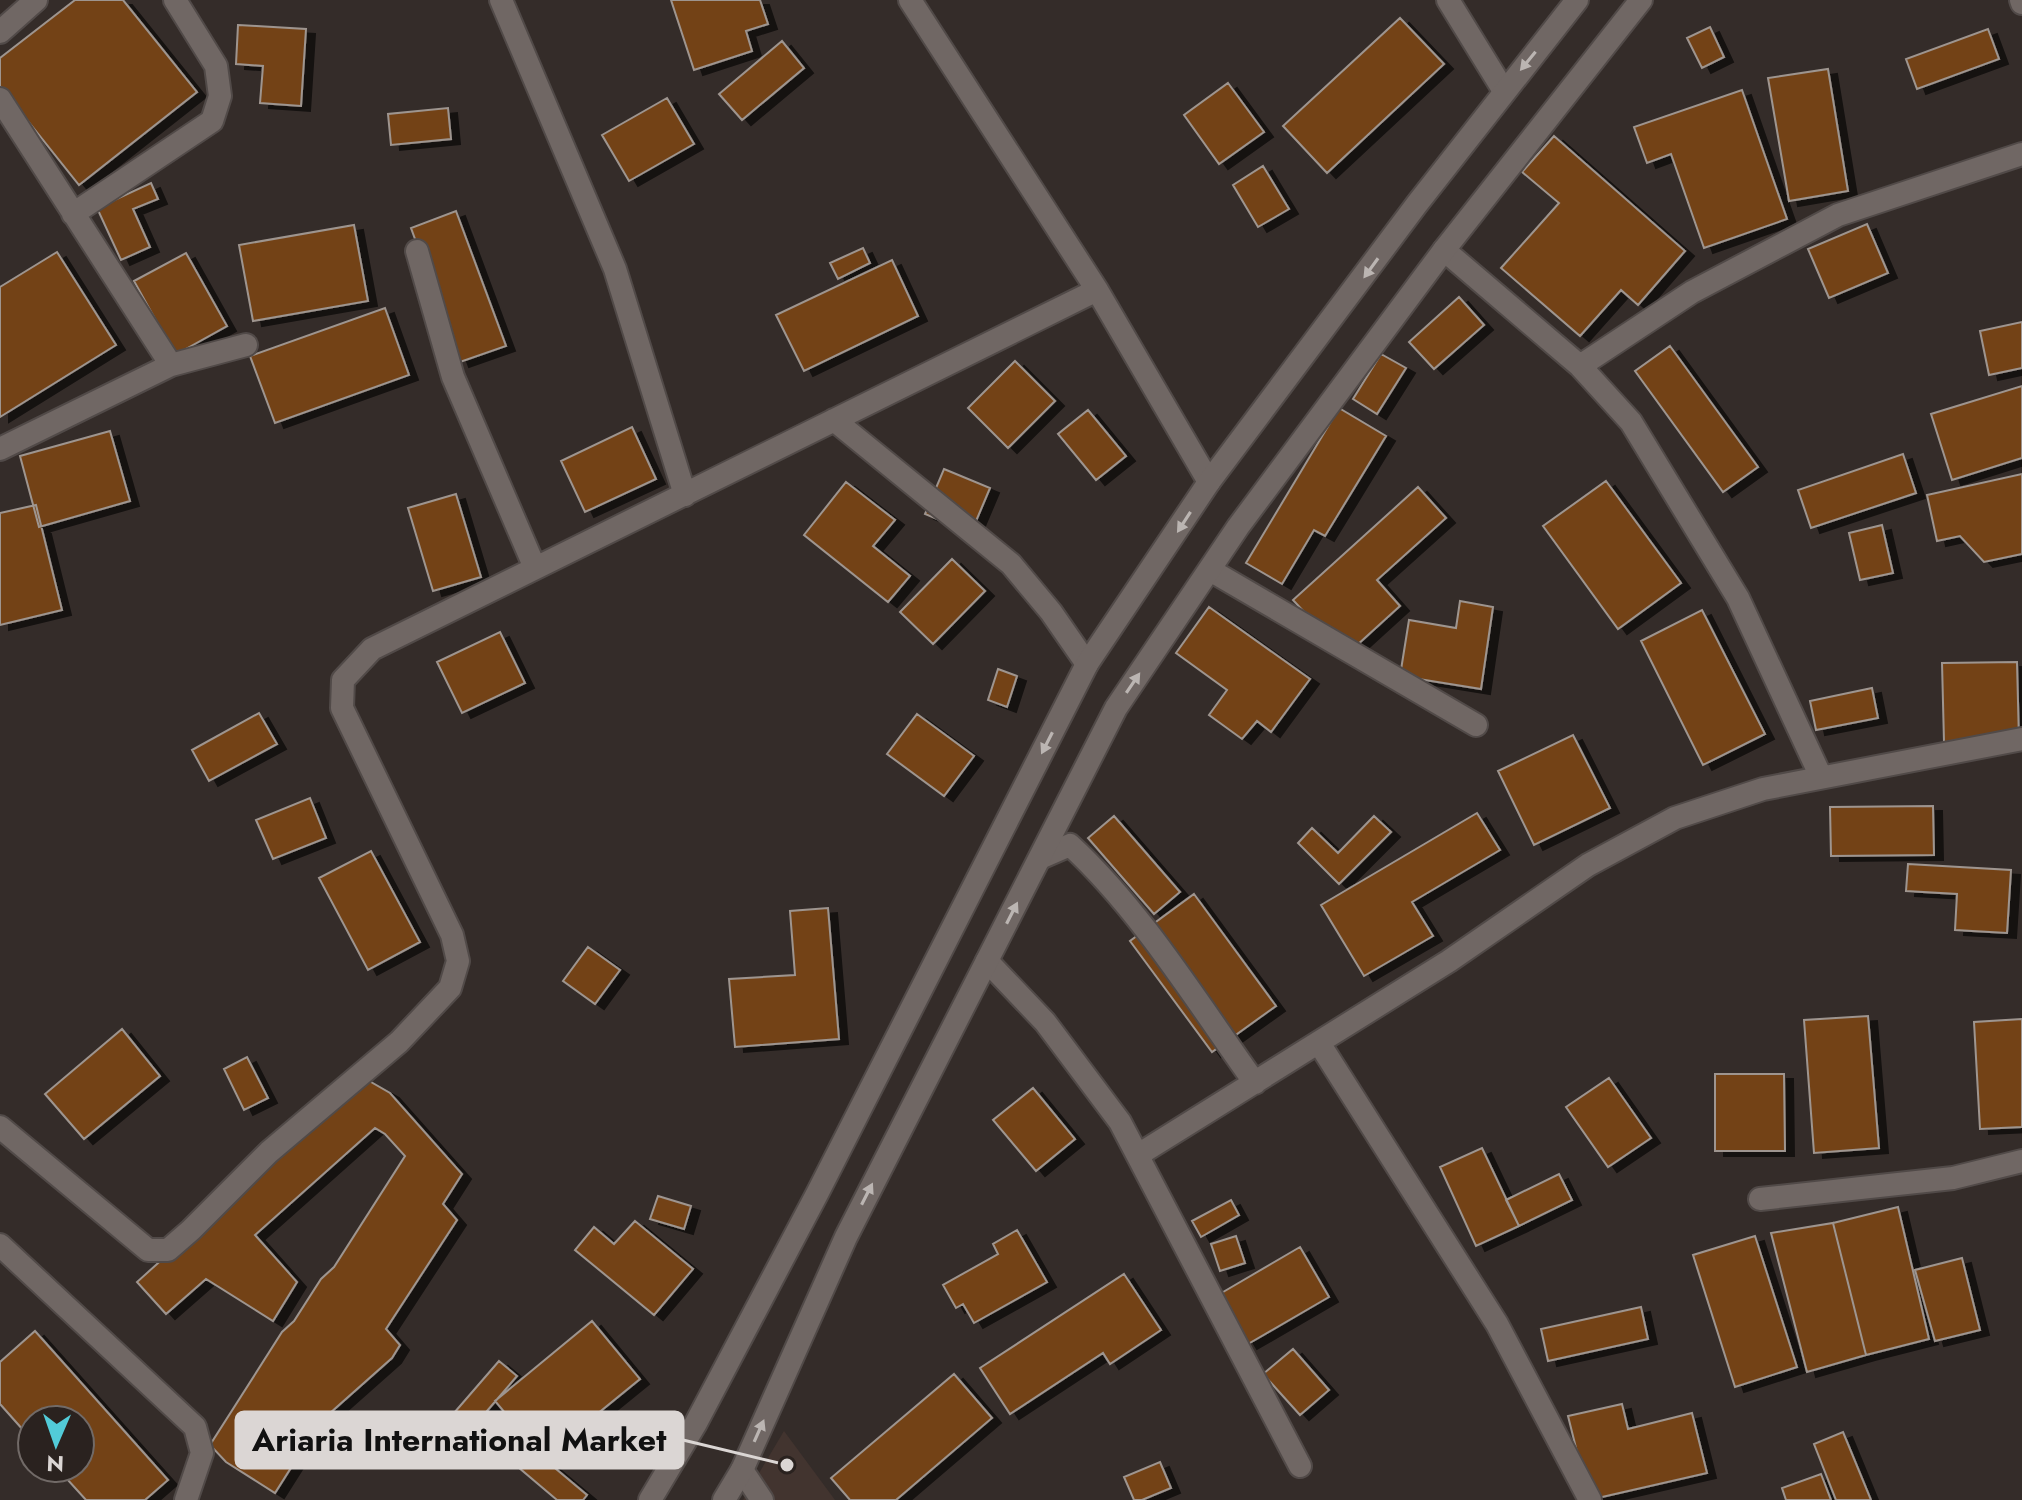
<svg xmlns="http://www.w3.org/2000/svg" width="2022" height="1500" viewBox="0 0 2022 1500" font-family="Jost,sans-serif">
<defs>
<filter id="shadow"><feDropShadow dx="9" dy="5" stdDeviation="0" flood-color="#0009"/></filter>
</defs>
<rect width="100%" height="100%" fill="#342c29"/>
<!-- built -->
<path fill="#42342f" d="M784,1431L835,1500H743Z"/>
<!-- building -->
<path fill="#734319" stroke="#9e958f" stroke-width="2" filter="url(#shadow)" d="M75,0H123L197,92L79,185L0,86V58Z
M75,0H123L197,92L79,185L0,86V58Z
M671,0H760L768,24L746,31L752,51L694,70Z
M671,0H760L768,24L746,31L752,51L694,70Z
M1400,18L1444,64L1327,173L1283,126Z
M1400,18L1444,64L1327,173L1283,126Z
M238,25L306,29L301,106L260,103L263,66L236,64Z
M238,25L306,29L301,106L260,103L263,66L236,64Z
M1710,27L1724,57L1702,68L1687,38Z
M1710,27L1724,57L1702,68L1687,38Z
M1988,29L1999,59L1917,89L1906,59Z
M782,41L804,68L742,120L719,94Z
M782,41L804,68L742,120L719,94Z
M1828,69L1848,191L1789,201L1768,78Z
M1828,69L1848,191L1789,201L1768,78Z
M1228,83L1264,132L1219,164L1184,115Z
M1228,83L1264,132L1219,164L1184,115Z
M1742,90L1787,219L1704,248L1671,154L1647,163L1634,127Z
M1742,90L1787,219L1704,248L1671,154L1647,163L1634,127Z
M667,98L694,144L629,181L602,135Z
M667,98L694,144L629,181L602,135Z
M448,108L451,139L391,145L388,114Z
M448,108L451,139L391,145L388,114Z
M1554,136L1685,251L1638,305L1621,290L1580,336L1501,268L1559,203L1522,172Z
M1554,136L1685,251L1638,305L1621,290L1580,336L1501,268L1559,203L1522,172Z
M1263,166L1289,209L1258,227L1233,185Z
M1263,166L1289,209L1258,227L1233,185Z
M151,183L158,199L133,209L150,247L121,260L97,208Z
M151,183L158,199L133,209L150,247L121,260L97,208Z
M456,211L506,346L460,362L411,228Z
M456,211L506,346L460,362L411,228Z
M1867,224L1888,273L1829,298L1808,249Z
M1867,224L1888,273L1829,298L1808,249Z
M354,225L368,301L253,321L239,245Z
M354,225L368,301L253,321L239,245Z
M863,248L870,263L838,279L830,263Z
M863,248L870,263L838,279L830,263Z
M57,252L116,345L0,417V287Z
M57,252L116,345L0,417V287Z
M186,253L227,326L175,355L134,281Z
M186,253L227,326L175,355L134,281Z
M892,260L918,316L804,371L776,315Z
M892,260L918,316L804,371L776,315Z
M1459,297L1484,325L1434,369L1409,342Z
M1459,297L1484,325L1434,369L1409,342Z
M385,308L409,375L275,423L250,356Z
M385,308L409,375L275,423L250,356Z
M2022,322V368L1989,375L1980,331Z
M1670,346L1758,467L1723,492L1635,371Z
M1381,354L1406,368L1377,414L1353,399Z
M1381,354L1406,368L1377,414L1353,399Z
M1015,361L1055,401L1008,448L968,408Z
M1015,361L1055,401L1008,448L968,408Z
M2022,386V458L1952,480L1931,414Z
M1339,408L1386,436L1325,536L1314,530L1282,584L1246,563Z
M1339,408L1386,436L1325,536L1314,530L1282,584L1246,563Z
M1088,410L1126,456L1096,480L1058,434Z
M1088,410L1126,456L1096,480L1058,434Z
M632,427L656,479L585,512L561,461Z
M632,427L656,479L585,512L561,461Z
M110,431L130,501L39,527L20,456Z
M110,431L130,501L39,527L20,456Z
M1903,454L1916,493L1811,528L1798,490Z
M944,469L990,488L971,533L925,514Z
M944,469L990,488L971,533L925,514Z
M2022,474V554L1984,562L1960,536L1937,541L1927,495Z
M1606,481L1681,583L1618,629L1543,526Z
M846,482L895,520L873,546L910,576L888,602L804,535Z
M846,482L895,520L873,546L910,576L888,602L804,535Z
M1418,487L1446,518L1377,580L1400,606L1345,656L1293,600Z
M1418,487L1446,518L1377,580L1400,606L1345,656L1293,600Z
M456,494L481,577L433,591L408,508Z
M456,494L481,577L433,591L408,508Z
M36,505L62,610L0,625V513Z
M36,505L62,610L0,625V513Z
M1882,525L1893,573L1860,580L1849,533Z
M1882,525L1893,573L1860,580L1849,533Z
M952,559L985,591L933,644L900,612Z
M952,559L985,591L933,644L900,612Z
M1460,601L1493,607L1481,689L1400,676L1409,620L1456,628Z
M1460,601L1493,607L1481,689L1400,676L1409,620L1456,628Z
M1209,607L1310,679L1271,732L1257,721L1242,739L1209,715L1227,690L1176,653Z
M1209,607L1310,679L1271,732L1257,721L1242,739L1209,715L1227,690L1176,653Z
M1702,610L1765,734L1703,765L1641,641Z
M500,632L525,683L462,713L437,662Z
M500,632L525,683L462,713L437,662Z
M2017,662L2019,741L1944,742L1942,663Z
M2017,662L2019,741L1944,742L1942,663Z
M998,669L1017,676L1007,707L988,700Z
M998,669L1017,676L1007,707L988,700Z
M1872,688L1878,718L1816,730L1810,701Z
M1872,688L1878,718L1816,730L1810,701Z
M259,713L277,744L209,781L192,750Z
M259,713L277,744L209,781L192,750Z
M917,714L974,756L944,796L887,754Z
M917,714L974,756L944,796L887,754Z
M1573,735L1610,808L1534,845L1498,771Z
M1573,735L1610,808L1534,845L1498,771Z
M310,798L326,838L273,859L256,820Z
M310,798L326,838L273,859L256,820Z
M1933,806L1934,855L1831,856L1830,807Z
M1933,806L1934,855L1831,856L1830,807Z
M1477,813L1500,850L1412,902L1433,936L1364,976L1321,905Z
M1477,813L1500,850L1412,902L1433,936L1364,976L1321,905Z
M1114,816L1180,892L1154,914L1088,838Z
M1114,816L1180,892L1154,914L1088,838Z
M1374,816L1391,832L1339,884L1298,843L1312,828L1338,853Z
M1374,816L1391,832L1339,884L1298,843L1312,828L1338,853Z
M371,851L420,942L368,970L319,878Z
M371,851L420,942L368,970L319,878Z
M1908,864L2011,870L2007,933L1955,930L1957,894L1906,891Z
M1908,864L2011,870L2007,933L1955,930L1957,894L1906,891Z
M1194,894L1276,1006L1212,1052L1130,941Z
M1194,894L1276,1006L1212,1052L1130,941Z
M828,908L839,1039L735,1047L729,979L795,975L790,911Z
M828,908L839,1039L735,1047L729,979L795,975L790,911Z
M588,947L620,970L595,1004L563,981Z
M588,947L620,970L595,1004L563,981Z
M1868,1016L1879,1148L1814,1153L1804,1020Z
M2022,1019V1127L1980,1129L1974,1022Z
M122,1029L160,1076L84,1139L45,1094Z
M122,1029L160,1076L84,1139L45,1094Z
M247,1057L268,1098L244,1110L224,1069Z
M247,1057L268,1098L244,1110L224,1069Z
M1715,1074H1784L1785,1151H1715Z
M1715,1074H1784L1785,1151H1715Z
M364,1078L390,1093L462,1174L443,1204L457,1220L386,1329L400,1345L392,1358L320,1422L275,1493L226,1462L210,1445L282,1332L294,1321L321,1279L334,1267L405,1156L385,1134L375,1128L255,1235L297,1282L273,1321L206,1279L166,1314L137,1282Z
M364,1078L390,1093L462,1174L443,1204L457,1220L386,1329L400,1345L392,1358L320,1422L275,1493L226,1462L210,1445L282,1332L294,1321L321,1279L334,1267L405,1156L385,1134L375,1128L255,1235L297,1282L273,1321L206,1279L166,1314L137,1282Z
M1609,1078L1651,1138L1608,1167L1566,1107Z
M1033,1088L1075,1139L1036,1171L993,1120Z
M1033,1088L1075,1139L1036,1171L993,1120Z
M1482,1148L1519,1226L1476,1246L1440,1167Z
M1559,1174L1572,1200L1519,1226L1506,1200Z
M658,1196L691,1206L684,1229L650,1219Z
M658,1196L691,1206L684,1229L650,1219Z
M1231,1200L1239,1215L1201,1237L1192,1221Z
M1231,1200L1239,1215L1201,1237L1192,1221Z
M1898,1207L1929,1339L1866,1355L1833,1223Z
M635,1221L693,1269L654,1315L575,1250L594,1227L614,1244Z
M635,1221L693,1269L654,1315L575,1250L594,1227L614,1244Z
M1833,1223L1866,1355L1807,1372L1771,1233Z
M1017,1230L1047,1282L974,1323L963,1304L956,1308L943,1285L998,1254L993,1244Z
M1017,1230L1047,1282L974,1323L963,1304L956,1308L943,1285L998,1254L993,1244Z
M1236,1236L1245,1263L1220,1271L1211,1244Z
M1236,1236L1245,1263L1220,1271L1211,1244Z
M1755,1236L1797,1367L1735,1387L1693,1255Z
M1300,1247L1329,1297L1248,1344L1218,1295Z
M1300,1247L1329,1297L1248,1344L1218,1295Z
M1962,1258L1980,1330L1935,1341L1915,1270Z
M1962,1258L1980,1330L1935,1341L1915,1270Z
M1124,1274L1161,1330L1110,1364L1103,1353L1010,1414L980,1368Z
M1124,1274L1161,1330L1110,1364L1103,1353L1010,1414L980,1368Z
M1641,1307L1648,1339L1548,1361L1541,1329Z
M1641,1307L1648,1339L1548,1361L1541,1329Z
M592,1321L640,1379L543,1458L495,1401Z
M592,1321L640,1379L543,1458L495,1401Z
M35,1331L168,1480L145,1500H86L57,1468H80V1420H32V1440L0,1404V1362Z
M35,1331L168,1480L145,1500H86L57,1468H80V1420H32V1440L0,1404V1362Z
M1293,1349L1329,1390L1300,1415L1263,1374Z
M1293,1349L1329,1390L1300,1415L1263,1374Z
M499,1361L517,1376L487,1411L587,1495L583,1500H557L454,1413Z
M499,1361L517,1376L487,1411L587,1495L583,1500H557L454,1413Z
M954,1374L992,1418L896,1500H850L831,1478Z
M954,1374L992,1418L896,1500H850L831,1478Z
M1622,1404L1628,1429L1692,1413L1707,1473L1589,1500L1568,1416Z
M1622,1404L1628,1429L1692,1413L1707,1473L1589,1500L1568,1416Z
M1843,1432L1871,1500H1836L1814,1444Z
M1843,1432L1871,1500H1836L1814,1444Z
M1160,1462L1171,1488L1142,1500H1134L1124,1477Z
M1160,1462L1171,1488L1142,1500H1134L1124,1477Z
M1821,1474L1831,1500H1786L1782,1488Z
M1821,1474L1831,1500H1786L1782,1488Z"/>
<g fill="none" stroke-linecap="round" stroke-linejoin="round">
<!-- minor casing -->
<g stroke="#514a48" stroke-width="26">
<path id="minor" d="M501,0L615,269L685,495
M910,0L1097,290L1209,482
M1448,0L1504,91
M2021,0L2022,3
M0,32L36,0
M0,99L171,365
M73,214L212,121L220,96L216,66L175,0
M1444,250L1580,366L1631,422L1738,598L1821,777
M417,251L453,377L535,568
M1580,366L1692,292L1838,215L2022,154
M834,420L1011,564L1051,612L1087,664
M0,449L171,365L246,345
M1210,570L1476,725
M1040,858L1070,845C1140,909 1199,1005 1255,1083
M987,961L1045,1022L1120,1122L1300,1466
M1319,1043L1497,1324L1590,1500
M0,1127L148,1250H168L191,1230L269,1152L399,1042L450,988L458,961L452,935L342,708L343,680L372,649L1097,290
M1138,1155L1449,961L1588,865L1675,818L1763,789L2022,739
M1760,1199L1953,1178L2022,1161
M0,1245L195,1427L202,1453L186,1500
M742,1470L762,1500"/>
</g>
<!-- secondary casing -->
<g stroke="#514a48" stroke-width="26">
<path id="secondary" d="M650,1500L696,1423L817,1194L1087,664L1209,482L1417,204L1577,0
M724,1500L742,1470L846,1237L1116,708L1238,527L1444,250L1641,0"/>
</g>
<!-- minor -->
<use href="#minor" stroke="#706764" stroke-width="22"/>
<!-- secondary -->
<use href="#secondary" stroke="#706764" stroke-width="22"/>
</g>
<!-- one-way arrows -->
<defs><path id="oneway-solid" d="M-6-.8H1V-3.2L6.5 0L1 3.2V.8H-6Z" transform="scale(2)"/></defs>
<g fill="#bbb5b2">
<use href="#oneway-solid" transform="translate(1528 61) rotate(129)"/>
<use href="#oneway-solid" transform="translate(1371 268) rotate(126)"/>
<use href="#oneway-solid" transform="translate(1184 522) rotate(123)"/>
<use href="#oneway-solid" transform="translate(1133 683) rotate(-56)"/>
<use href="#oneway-solid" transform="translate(1047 743) rotate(117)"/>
<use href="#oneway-solid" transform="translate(1012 913) rotate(-63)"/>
<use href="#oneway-solid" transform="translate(867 1194) rotate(-63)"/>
<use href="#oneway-solid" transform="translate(759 1431) rotate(-66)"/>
</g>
<!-- callouts -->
<path fill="none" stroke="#dbd6d4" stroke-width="3" d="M787 1465L683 1440"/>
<circle fill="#dbd6d4" stroke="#2a221f" stroke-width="3" cx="787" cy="1465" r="8"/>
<rect fill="#dbd6d4" stroke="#dbd6d4" stroke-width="3" x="236" y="1412" width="447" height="56" rx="8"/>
<g font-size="32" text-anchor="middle" font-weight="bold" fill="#111">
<text x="459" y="1451">Ariaria International Market</text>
</g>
<!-- north arrow -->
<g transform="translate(56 1444) rotate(182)"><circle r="38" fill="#2a221f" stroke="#716a67" stroke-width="2"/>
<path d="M0-6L14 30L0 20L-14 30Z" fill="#52cbd8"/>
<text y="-12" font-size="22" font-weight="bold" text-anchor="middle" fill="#dbd6d4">N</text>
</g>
</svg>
